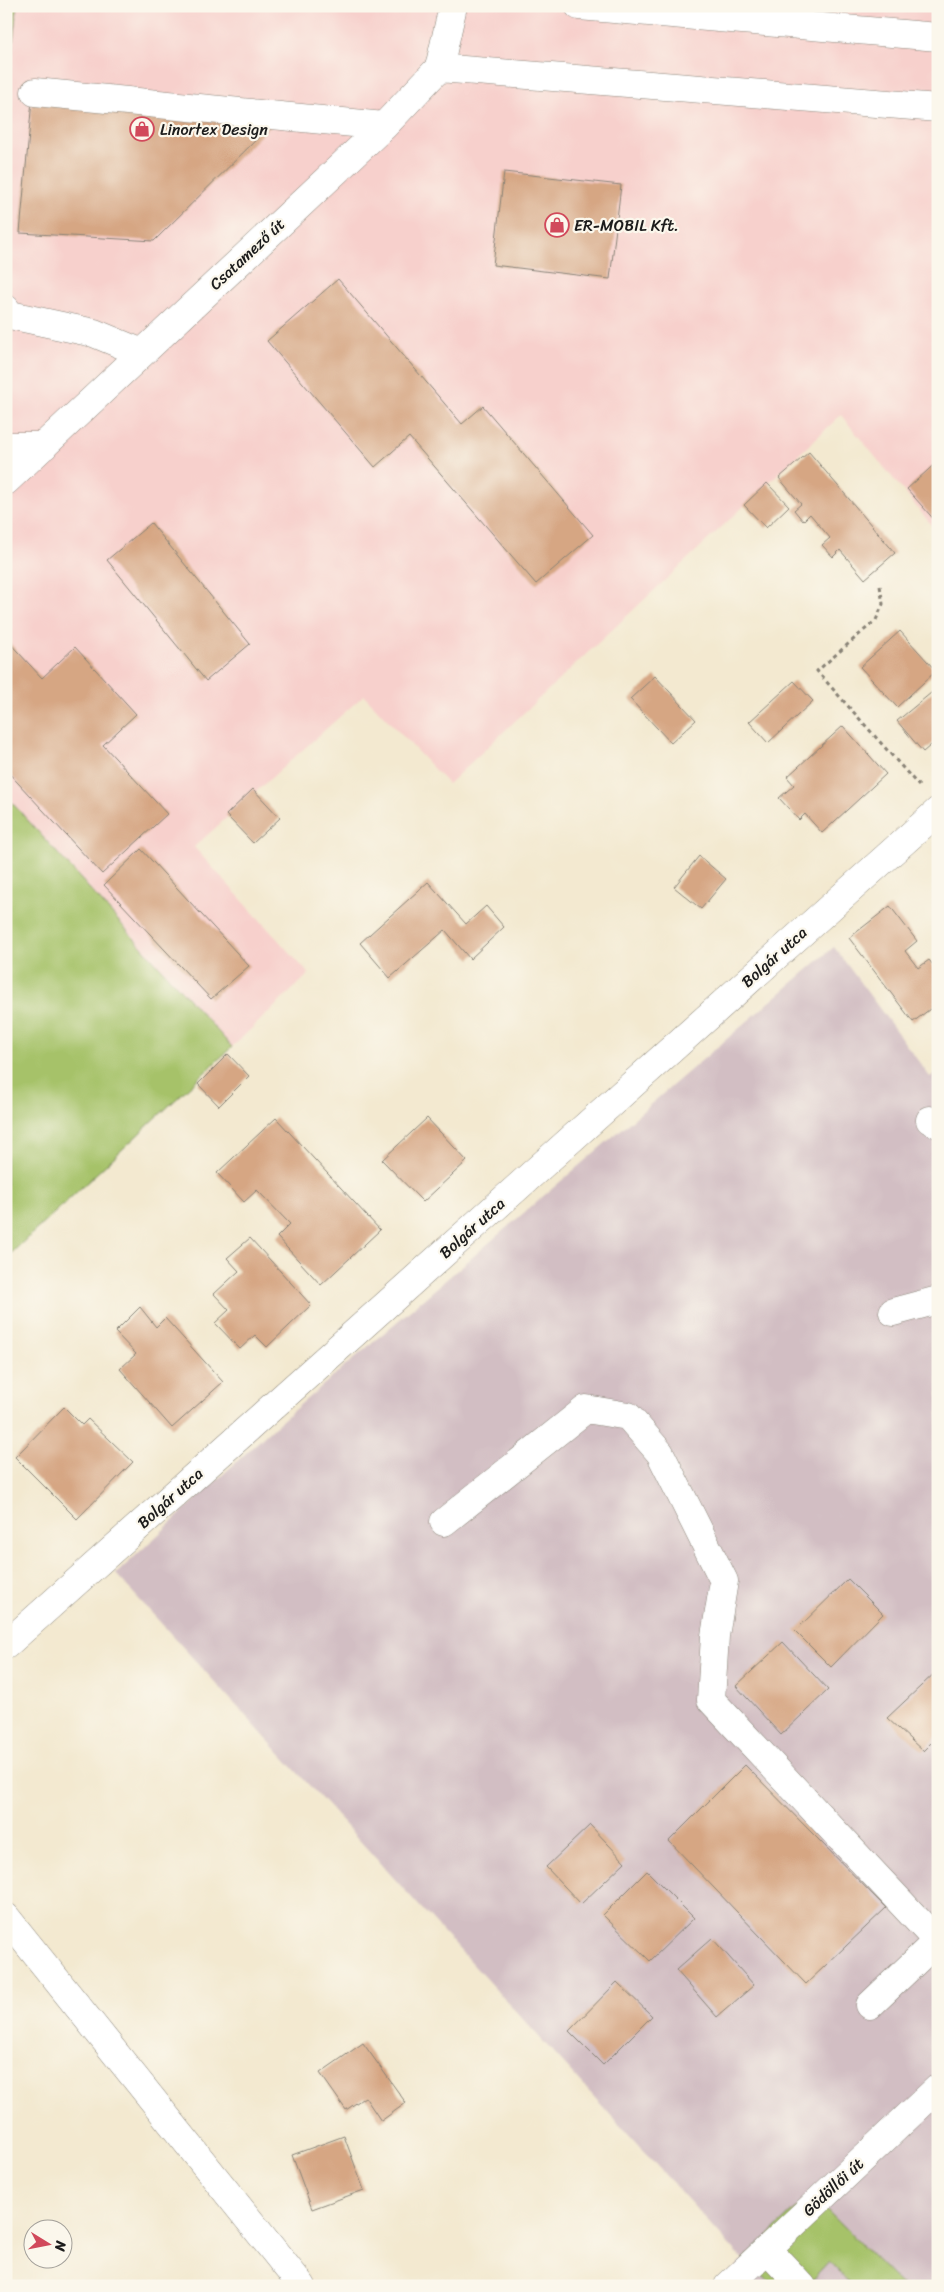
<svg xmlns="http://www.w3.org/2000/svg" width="944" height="2292" viewBox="0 0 944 2292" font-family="Sriracha,sans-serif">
<rect width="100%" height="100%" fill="#fbf7ec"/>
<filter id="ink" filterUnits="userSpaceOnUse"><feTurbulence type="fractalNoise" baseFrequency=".02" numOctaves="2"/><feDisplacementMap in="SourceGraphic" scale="10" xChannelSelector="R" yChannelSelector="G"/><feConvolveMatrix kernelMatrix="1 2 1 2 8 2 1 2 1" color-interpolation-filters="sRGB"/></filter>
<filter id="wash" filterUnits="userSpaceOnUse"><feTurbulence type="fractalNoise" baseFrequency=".0096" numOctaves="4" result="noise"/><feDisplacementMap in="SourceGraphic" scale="20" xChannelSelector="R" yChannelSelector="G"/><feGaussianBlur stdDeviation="1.12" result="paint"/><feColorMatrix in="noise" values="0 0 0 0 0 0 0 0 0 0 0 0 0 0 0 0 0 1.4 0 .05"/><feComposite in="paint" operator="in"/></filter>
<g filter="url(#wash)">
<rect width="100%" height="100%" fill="#f3e9d0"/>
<!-- built -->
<path fill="#f7d0cc" d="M17,6H938V533L841,415L448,784L364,695L194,847L309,974L232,1047L6,796V502L38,471L6,462V104Z"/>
<!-- industrial -->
<path fill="#d2bec3" d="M834,947L930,1077L938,1072V2286H902L811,2194L743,2260L775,2286H716L743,2260L116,1574L273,1428Z
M829,2261L852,2286H806Z"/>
<!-- green -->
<path fill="#a6c269" stroke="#616f42" d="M6,6H17L6,104Z
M6,796L232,1047L6,1258Z
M811,2194L902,2286H852L829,2261L806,2286H775L743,2260Z"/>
<g id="blocks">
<!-- building -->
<path fill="#d6a683" d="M32,100L274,122L154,241L20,233Z
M504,172L621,185L610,279L493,265Z
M338,279L462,424L483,406L593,535L536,584L409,437L375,467L267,341Z
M809,452L895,553L865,579L840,550L833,557L822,545L830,538L810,514L803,521L794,510L801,504L779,478Z
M938,461V524L907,489Z
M767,483L789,506L766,528L744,505Z
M151,523L250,644L206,681L107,560Z
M900,631L936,671L897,707L860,667Z
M6,639L42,678L75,647L136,714L103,745L167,814L102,874L6,770Z
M655,676L696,720L671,743L630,699Z
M794,681L813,701L768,743L749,722Z
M937,688L938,739L923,752L897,721Z
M843,726L886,774L822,833L805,814L799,820L779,798L794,785L787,777Z
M253,789L280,818L253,843L226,815Z
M141,849L249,966L211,999L104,885Z
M699,856L726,879L701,909L674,887Z
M428,882L466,924L486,906L504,927L470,959L445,930L390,978L360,943Z
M890,906L917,941L905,951L918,968L929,960L938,971V1003L913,1022L849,938Z
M228,1054L249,1076L219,1106L198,1084Z
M276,1118L380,1230L321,1285L277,1237L290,1224L257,1190L244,1202L217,1173Z
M427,1118L467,1161L423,1202L382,1160Z
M250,1238L311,1305L267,1347L255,1335L240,1349L215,1323L229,1310L214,1294L239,1271L227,1258Z
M140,1307L156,1327L165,1318L223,1382L172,1428L120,1369L136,1354L115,1332Z
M64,1407L82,1425L88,1419L133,1462L77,1519L15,1457Z
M848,1579L883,1614L831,1667L795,1631Z
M783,1642L828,1690L781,1735L736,1686Z
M938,1670V1736L923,1751L887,1718Z
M745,1765L886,1908L806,1984L669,1841Z
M590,1825L625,1862L581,1904L546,1867Z
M647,1871L694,1918L650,1961L603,1915Z
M712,1938L754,1985L717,2017L676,1970Z
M617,1982L652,2016L603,2065L569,2031Z
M363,2043L406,2103L381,2121L365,2097L346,2110L320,2073Z
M344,2136L364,2190L312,2209L292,2155Z"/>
</g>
</g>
<g filter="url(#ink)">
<use href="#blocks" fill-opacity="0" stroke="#888276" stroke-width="1"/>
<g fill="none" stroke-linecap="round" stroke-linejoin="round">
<!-- minor casing -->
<g stroke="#888276" stroke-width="29">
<path id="minor" d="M439,68L938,108
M35,92L384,126
M6,309L10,315L94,333L142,353
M6,446H44
M6,481L384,126L439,68L453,6
M930,1120L938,1124
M893,1312L938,1300
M444,1522L586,1409L628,1416L660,1453L724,1581L715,1636L711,1700L938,1942
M6,1645L938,811
M6,1917L302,2286
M870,2005L937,1941
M767,2249L802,2286"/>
</g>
<!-- major casing -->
<g stroke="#888276" stroke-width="29">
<path id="major" d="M579,6L938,37
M728,2286L938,2088"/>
</g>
<!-- path -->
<path stroke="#888276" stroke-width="3" stroke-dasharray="4 4" stroke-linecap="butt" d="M880,586L883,604L876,620L817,671L919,786"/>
<!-- minor -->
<use href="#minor" stroke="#fff" stroke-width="28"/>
<!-- major -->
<use href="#major" stroke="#fff" stroke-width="28"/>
</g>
</g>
<!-- icons -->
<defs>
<g id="shop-ring" transform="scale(1.25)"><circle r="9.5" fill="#fbf7ec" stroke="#d1495b" stroke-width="1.5"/><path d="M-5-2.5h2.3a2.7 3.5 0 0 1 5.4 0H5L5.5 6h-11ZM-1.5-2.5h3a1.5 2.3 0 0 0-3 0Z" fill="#d1495b"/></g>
</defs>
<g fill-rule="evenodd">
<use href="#shop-ring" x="142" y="129"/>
<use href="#shop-ring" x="557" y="225"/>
</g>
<g text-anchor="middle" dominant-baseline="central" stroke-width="4.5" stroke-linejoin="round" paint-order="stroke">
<!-- poi labels -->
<g font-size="16" fill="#1c1c1c" stroke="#fbf7ec" text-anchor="start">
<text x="160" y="129">Linortex Design</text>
<text x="574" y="225">ER-MOBIL Kft.</text>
</g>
<!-- street labels -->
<g font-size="16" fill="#1c1c1c" stroke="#fbf7ec">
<text transform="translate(247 254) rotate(-43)">Csatamező út</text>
<text transform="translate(774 957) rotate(-42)">Bolgár utca</text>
<text transform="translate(472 1228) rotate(-42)">Bolgár utca</text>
<text transform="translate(170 1498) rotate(-42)">Bolgár utca</text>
<text transform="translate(833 2187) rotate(-43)">Gödöllői út</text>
</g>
</g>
<!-- margin -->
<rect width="944" height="2292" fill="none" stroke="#fbf7ec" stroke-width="25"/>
<!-- north arrow -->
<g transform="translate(48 2244) rotate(100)"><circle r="24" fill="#fbf7ec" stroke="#a29f99"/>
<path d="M0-4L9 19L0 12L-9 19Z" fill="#d1495b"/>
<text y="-8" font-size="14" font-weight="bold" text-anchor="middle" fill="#1c1c1c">N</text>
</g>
</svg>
